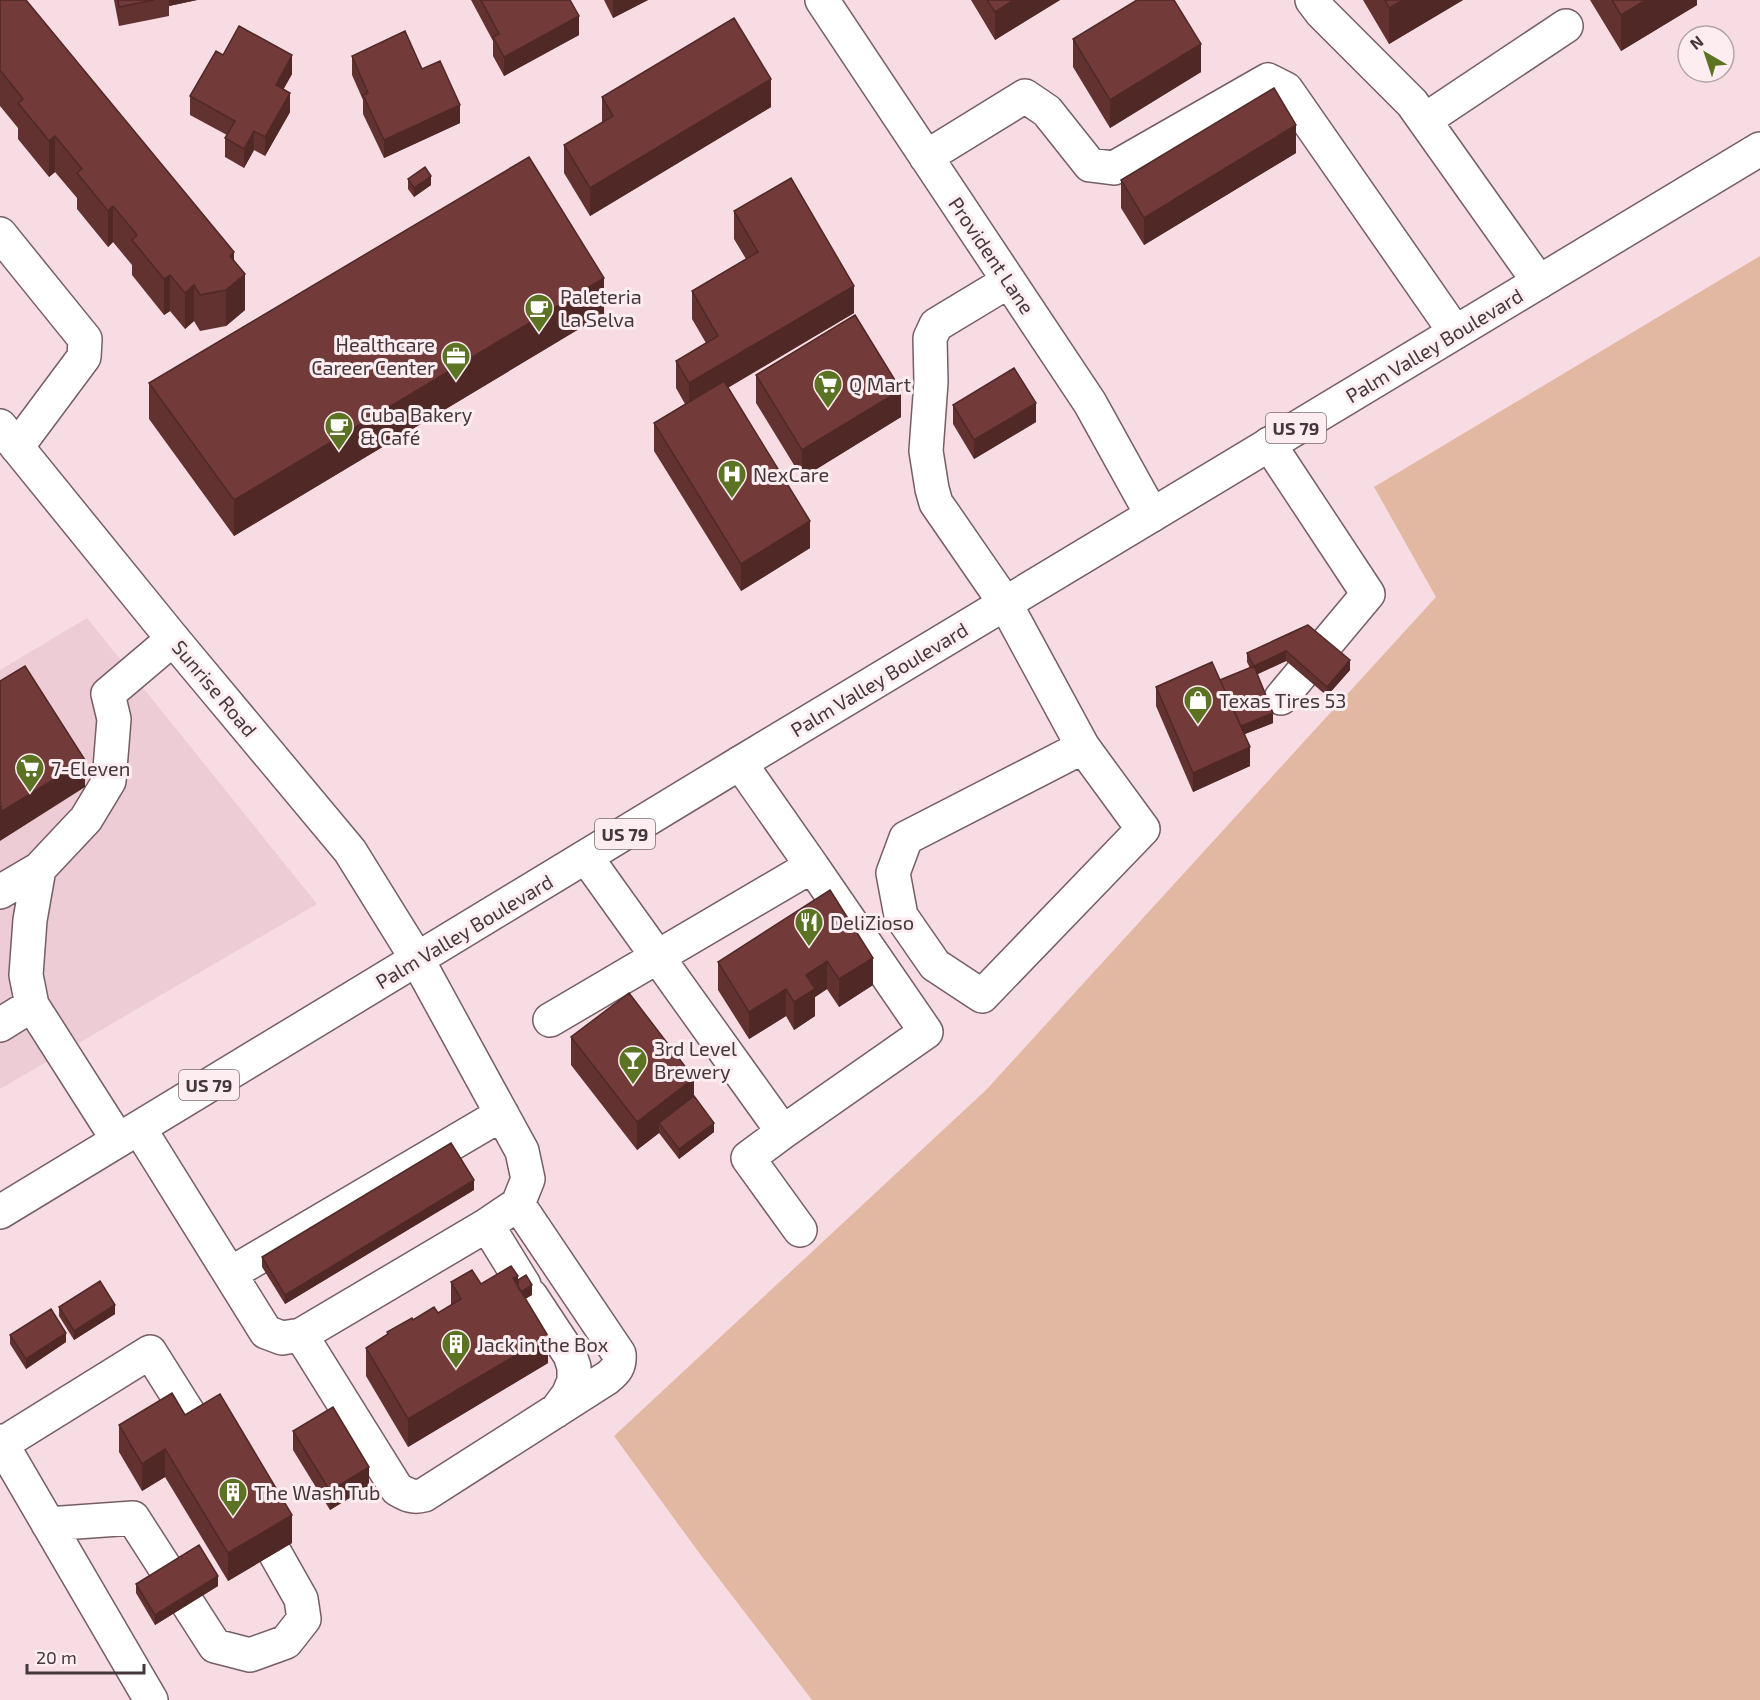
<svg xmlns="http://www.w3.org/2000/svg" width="1760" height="1700" viewBox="0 0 1760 1700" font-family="'Exo 2',sans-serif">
<rect width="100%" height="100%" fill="#f7dce4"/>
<!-- built -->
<path fill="#eeccd6" d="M87,618L317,904L0,1089V670Z"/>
<!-- green -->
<path fill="#e3b8a3" d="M1760,256V1700H812L697,1550L614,1436L986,1090L1436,597L1374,487Z"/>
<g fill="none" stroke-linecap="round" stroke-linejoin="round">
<!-- minor casing -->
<g stroke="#755e65" stroke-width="36">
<path id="minor" d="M822,0L1090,403L1152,515
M1312,0L1321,12L1412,103L1539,282
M1425,120L1566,26
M926,157L1025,96L1047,111L1090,165L1114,168L1268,80L1286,89L1455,332
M0,234L85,339L84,357L17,447
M1009,281L936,325L930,338L931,382L926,451L932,489L936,503L1005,603L1083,747L906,838L893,873L901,916L935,965L982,996L1143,829L1083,747
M1269,444L1368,594L1281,698
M586,857L783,1132L926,1032L812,866
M0,892L39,869
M550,1020L812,866L740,763
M0,1025L32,1005
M139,1128L266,1332L282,1338L301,1335L487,1225L518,1204L528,1179L522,1151L417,959
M783,1132L748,1158L800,1230
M118,1140L32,1005L26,975L30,920L39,869L86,819L109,781L114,719L108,694L173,639
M487,1225L524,1285
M230,1274L502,1114
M531,1296L570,1355L574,1367V1381L568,1395L556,1411
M301,1335L397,1489C407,1495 413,1498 424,1495L607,1378C616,1371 620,1366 619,1354L518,1204
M0,1441L151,1700
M2,1444L150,1352L201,1433
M48,1524L133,1518L169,1574
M188,1604L215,1646L250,1655L286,1642L304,1619L301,1599L275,1553"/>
</g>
<!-- major casing -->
<g stroke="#755e65" stroke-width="36">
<path id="major" d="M0,426L173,639L350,851L417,959"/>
</g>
<!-- highway casing -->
<g stroke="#755e65" stroke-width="36">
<path id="highway" d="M0,1212L740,763L1760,149"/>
</g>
<!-- minor -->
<use href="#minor" stroke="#fff" stroke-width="33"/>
<!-- major -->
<use href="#major" stroke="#fff" stroke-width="33"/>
<!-- highway -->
<use href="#highway" stroke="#fff" stroke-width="33"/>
</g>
<!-- wall -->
<path fill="#623230" d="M0,0L234,261L245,310L226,326L200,331L194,321L185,329L170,311L164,315L132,275V265L113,242L108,247L77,209V198L55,172L49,177L18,139V128L0,106Z
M114,0H197L169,6V16L119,26Z
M471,0H570L579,35L504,76L493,56V41Z
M604,0H648L613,18Z
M971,0H1060L995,40Z
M1363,0H1463L1389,44Z
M1590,0H1697V5L1621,51Z
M1073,39L1201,72L1110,128L1073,67Z
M223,55L292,74L283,89L290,112L265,156L254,150L244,168L225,157V138L227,135L190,115V96Z
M352,56L422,69L460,123L384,158L363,114V100L352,75Z
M602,97L771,107L590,216L564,173V145L602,123Z
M1296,153L1144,245L1121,208V180Z
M408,179L431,185L414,197L408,189Z
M734,211L854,313L728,387L810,548L741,591L654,451V423L685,404L676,388V361L706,343L692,319V291L746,259L734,239Z
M604,314L234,536L149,419V383Z
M756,375L901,417L802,478L756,403Z
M953,405L1036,422L974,459L953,424Z
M1308,625L1350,670L1327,696L1286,661L1257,674L1273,723L1245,734L1250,766L1193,792L1156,706V687L1220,680L1250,668L1247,662V653Z
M830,890L873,985L839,1007L827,989L815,997V1016L794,1030L786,1016L749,1039L718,990V962Z
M571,1037L694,1096L714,1132L679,1159L659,1133L637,1150L571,1065Z
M474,1190L285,1304L262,1267V1257Z
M518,1280L532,1295L525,1299L548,1363L408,1447L366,1376V1348L387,1335V1332L413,1320L438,1313L451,1305V1282L481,1284Z
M59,1307L115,1314L74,1340L59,1316Z
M10,1335L66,1342L26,1369L10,1344Z
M185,1415L292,1543L228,1581L165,1477L142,1491L119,1452V1425Z
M293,1431L369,1486L330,1510L293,1450Z
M136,1584L218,1586L155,1625L136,1593Z"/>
<!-- shaded-wall -->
<path fill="#502927" d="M169,0H197L169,6Z
M613,0H648L613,18Z
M1014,0H1060L995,40V12Z
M1403,0H1463L1389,44V8Z
M1646,0H1697V5L1621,51V15Z
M579,16V35L504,76V57Z
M1201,44V72L1110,128V100Z
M292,55V74L276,103V85Z
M771,79V107L590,216V188Z
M290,93V112L265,156V137Z
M460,105V123L384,158V140Z
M1296,125V153L1144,245V218Z
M254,131V150L244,168V149Z
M55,136V172L49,177V141Z
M431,176V185L414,197V188Z
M113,206V242L108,247V211Z
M234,252V284L245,274V310L226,326V290L230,256Z
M170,275V311L164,315V279Z
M604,278V314L234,536V500Z
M194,285V321L185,329V293Z
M854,286V313L689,411V383Z
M901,390V417L802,478V450Z
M1036,403V422L974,459V440Z
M810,521V548L741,591V564Z
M1286,651V661L1254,676V666Z
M1350,660V670L1327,696V687Z
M1273,713V723L1237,737V728Z
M1250,747V766L1193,792V773Z
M85,760V787L0,841V805Z
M873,958V985L839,1007V979Z
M827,961V989L815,997V1016L794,1030V1002L806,975Z
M786,989V1016L749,1039V1012Z
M694,1078V1106L659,1123V1133L637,1150V1122Z
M714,1123V1132L679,1159V1149Z
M474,1180V1190L285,1304V1295Z
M518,1276V1294L532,1285V1295L518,1303L513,1278Z
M115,1305V1314L74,1340V1331Z
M66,1333V1342L26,1369V1359Z
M548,1336V1363L408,1447V1419Z
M165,1449V1477L142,1491V1464Z
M369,1467V1486L330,1510V1491Z
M292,1515V1543L228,1581V1553Z
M218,1576V1586L155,1625V1615Z"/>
<!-- building -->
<path fill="#723a38" stroke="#502927" stroke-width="1.5" d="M0,0H26L234,252L230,256L245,274L226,290L200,295L194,285L185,293L170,275L164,279L132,240L137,235L113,206L108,211L77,173L82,169L55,136L49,141L18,103L23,99L0,70Z
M118,0H154L119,7Z
M481,0H570L579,16L504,57L493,37L499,34Z
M987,0H1014L995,12Z
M1137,0H1174L1201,44L1110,100L1073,39Z
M1385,0H1403L1389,8Z
M1612,0H1646L1621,15Z
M734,18L771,79L590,188L564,145L613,116L602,97Z
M239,26L292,55L276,85L290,93L265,137L254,131L244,149L225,138L235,121L190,96L216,51L223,55Z
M405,31L422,69L440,61L460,105L384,140L363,95L368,93L352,56Z
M1274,88L1296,125L1144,218L1121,180Z
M529,157L604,278L234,500L149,383Z
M425,167L431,176L414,188L408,179Z
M791,178L854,286L689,383L676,361L718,336L692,291L758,252L734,211Z
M855,315L901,390L802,450L756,375Z
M1014,368L1036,403L974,440L953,405Z
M724,381L810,521L741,564L654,423Z
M1308,625L1350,660L1327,687L1286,651L1254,666L1247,653Z
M1212,662L1250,747L1193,773L1156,687Z
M25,666L85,760L1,812V804L0,802V681Z
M1254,666L1273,713L1241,726L1220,680Z
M830,890L873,958L839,979L827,961L806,975L815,989L794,1002L786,989L749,1012L718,962Z
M629,993L694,1078L637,1122L571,1037Z
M694,1096L714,1123L679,1149L659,1123Z
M451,1143L474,1180L285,1295L262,1257Z
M511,1266L518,1276L513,1278L548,1336L408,1419L366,1348L388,1334L387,1332L412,1318L413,1320L434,1307L438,1313L461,1299L451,1282L472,1270L481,1284Z
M526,1275L532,1285L521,1292L518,1287V1280Z
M100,1281L115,1305L74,1331L59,1307Z
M51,1309L66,1333L26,1359L10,1335Z
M172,1393L185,1415L220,1394L292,1515L228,1553L165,1449L142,1464L119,1425Z
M333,1407L369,1467L330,1491L293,1431Z
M199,1545L218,1576L155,1615L136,1584Z"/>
<!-- icons -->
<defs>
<g id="cafe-pin" transform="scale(1.5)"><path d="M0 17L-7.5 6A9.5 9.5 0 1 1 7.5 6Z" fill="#5c7323" stroke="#fdedf1"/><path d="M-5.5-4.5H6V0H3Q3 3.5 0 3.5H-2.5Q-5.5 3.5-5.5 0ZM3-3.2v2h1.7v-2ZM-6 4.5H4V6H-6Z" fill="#fff"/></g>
<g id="office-pin" transform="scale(1.5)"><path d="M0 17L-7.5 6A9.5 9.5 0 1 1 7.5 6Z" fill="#5c7323" stroke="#fdedf1"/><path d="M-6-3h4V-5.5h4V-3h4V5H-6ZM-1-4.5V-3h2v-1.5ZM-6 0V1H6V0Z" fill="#fff"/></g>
<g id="supermarket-pin" transform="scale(1.5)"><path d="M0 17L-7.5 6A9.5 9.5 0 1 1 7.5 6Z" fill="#5c7323" stroke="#fdedf1"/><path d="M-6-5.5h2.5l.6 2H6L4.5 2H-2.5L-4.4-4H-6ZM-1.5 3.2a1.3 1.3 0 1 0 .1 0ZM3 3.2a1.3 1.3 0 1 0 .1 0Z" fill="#fff"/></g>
<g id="hospital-pin" transform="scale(1.5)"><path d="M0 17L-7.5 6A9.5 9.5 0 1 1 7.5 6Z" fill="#5c7323" stroke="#fdedf1"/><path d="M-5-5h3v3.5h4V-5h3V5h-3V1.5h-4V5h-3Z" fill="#fff"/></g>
<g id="shop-pin" transform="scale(1.5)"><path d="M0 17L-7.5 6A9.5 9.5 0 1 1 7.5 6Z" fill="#5c7323" stroke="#fdedf1"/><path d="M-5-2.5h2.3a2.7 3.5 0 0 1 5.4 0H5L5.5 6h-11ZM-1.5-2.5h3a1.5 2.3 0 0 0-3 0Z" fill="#fff"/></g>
<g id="restaurant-pin" transform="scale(1.5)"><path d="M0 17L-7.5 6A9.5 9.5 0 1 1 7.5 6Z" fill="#5c7323" stroke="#fdedf1"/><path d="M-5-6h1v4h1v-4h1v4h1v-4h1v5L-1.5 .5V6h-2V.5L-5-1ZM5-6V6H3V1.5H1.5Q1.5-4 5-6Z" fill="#fff"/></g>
<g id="bar-pin" transform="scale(1.5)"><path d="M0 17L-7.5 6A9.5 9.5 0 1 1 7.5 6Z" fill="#5c7323" stroke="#fdedf1"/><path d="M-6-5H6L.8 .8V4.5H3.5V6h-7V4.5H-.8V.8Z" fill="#fff"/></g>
<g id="building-pin" transform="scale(1.5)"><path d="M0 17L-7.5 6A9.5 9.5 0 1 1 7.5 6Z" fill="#5c7323" stroke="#fdedf1"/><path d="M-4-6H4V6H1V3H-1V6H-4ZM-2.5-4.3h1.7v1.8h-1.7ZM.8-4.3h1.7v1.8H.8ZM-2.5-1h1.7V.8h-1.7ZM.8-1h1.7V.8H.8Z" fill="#fff"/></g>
</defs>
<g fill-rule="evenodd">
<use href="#cafe-pin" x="539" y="308"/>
<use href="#office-pin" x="456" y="356"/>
<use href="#supermarket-pin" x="828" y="384"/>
<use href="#cafe-pin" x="339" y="426"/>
<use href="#hospital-pin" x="732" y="474"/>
<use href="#shop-pin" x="1198" y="700"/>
<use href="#supermarket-pin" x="30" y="768"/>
<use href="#restaurant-pin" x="809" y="922"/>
<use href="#bar-pin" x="633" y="1060"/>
<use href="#building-pin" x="456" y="1344"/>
<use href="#building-pin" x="233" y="1492"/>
</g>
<g text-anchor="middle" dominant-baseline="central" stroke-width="6" stroke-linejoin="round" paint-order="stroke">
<!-- shield labels -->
<g fill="#fdedf1" stroke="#7b6e72" stroke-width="1.5">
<rect x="1266" y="413" width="60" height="30" rx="4.5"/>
<rect x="595" y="819" width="60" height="30" rx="4.5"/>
<rect x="179" y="1070" width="60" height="30" rx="4.5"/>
</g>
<g font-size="18" font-weight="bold" fill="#43383c">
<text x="1296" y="428">US 79</text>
<text x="625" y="834">US 79</text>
<text x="209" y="1085">US 79</text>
</g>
<!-- street labels -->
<g font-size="20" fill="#43383c" stroke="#fdedf1">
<text transform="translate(992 255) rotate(56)">Provident Lane</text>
<text transform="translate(1434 345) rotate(-31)">Palm Valley Boulevard</text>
<text transform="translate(879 679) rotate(-31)">Palm Valley Boulevard</text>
<text transform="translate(215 688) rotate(50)">Sunrise Road</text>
<text transform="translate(464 931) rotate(-31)">Palm Valley Boulevard</text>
</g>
<!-- poi labels -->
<g font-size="20" fill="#43383c" stroke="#fdedf1" text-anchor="start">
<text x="560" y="296">Paleteria<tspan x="560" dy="23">La Selva</tspan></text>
<text x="435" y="344" text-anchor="end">Healthcare<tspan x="435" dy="23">Career Center</tspan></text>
<text x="849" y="384">Q Mart</text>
<text x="360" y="414">Cuba Bakery<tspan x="360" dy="23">&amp; Café</tspan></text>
<text x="753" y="474">NexCare</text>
<text x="1219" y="700">Texas Tires 53</text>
<text x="51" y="768">7-Eleven</text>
<text x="830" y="922">DeliZioso</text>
<text x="654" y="1048">3rd Level<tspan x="654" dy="23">Brewery</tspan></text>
<text x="477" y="1344">Jack in the Box</text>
<text x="254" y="1492">The Wash Tub</text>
</g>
</g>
<!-- north arrow -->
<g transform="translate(1706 54) rotate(321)"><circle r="28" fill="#fdedf1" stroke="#b3a5a9" stroke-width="1.5"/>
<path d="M0-4.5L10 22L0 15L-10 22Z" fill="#5c7323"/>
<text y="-9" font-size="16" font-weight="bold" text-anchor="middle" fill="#43383c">N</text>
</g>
<!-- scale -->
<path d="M27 1664v9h117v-9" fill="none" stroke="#43383c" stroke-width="3"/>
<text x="36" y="1664" font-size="18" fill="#43383c" stroke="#fdedf1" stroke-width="4.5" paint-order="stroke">20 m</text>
</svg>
